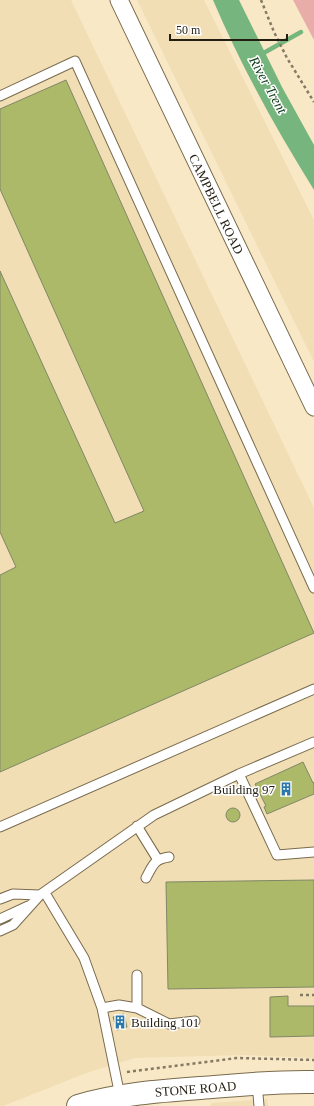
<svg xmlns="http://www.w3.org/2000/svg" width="314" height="1106" viewBox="0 0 314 1106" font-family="'Times New Roman',serif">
<rect width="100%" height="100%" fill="#f8e8c6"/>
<!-- built -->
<path fill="#f1deb5" d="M0,0H71L314,508V1058L242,1055L135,1058L89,1072L3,1106H0Z
M137,0H204L314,220V362Z
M267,1099L268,1106H211V1103Z"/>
<!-- green -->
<path fill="#e9ada9" d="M293,0H314V40Z"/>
<!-- water -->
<path fill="#76b67e" d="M213,0H239L282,87L314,145V190C276,129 241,66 213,0Z"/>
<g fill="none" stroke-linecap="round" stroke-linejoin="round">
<!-- stream -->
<path stroke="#76b67e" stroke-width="4.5" d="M260,55L301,32"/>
</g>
<!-- building -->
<path fill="#acb969" stroke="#818766" d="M66,80L314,633L0,772V575L16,567L0,532V271L115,523L144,511L0,189V109Z
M303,762L313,783L314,782V794L267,814L264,807L266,806L255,784Z
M226 815a7 7 0 1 1 14 0a7 7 0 1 1-14 0Z
M314,880V987L168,989L166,882Z
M288,996V1006H314V1036L270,1037V997Z
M124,1014L127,1027L117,1030L113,1017Z"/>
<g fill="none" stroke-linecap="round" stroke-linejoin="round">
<!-- lane casing -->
<g stroke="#796b4d" stroke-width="11">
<path id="lane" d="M0,96L75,61L314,588
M239,774L277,855L314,852
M137,826L158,860
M0,827L314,689
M146,878C153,865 154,859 169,857
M45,893L84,958L102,1008L120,1096
M0,899L13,894L40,895
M0,919L28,906
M0,931L13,925L40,895L154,815L239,774L314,742
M102,1008L119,1005L137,1008L169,1024L195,1021
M137,1008V975
M257,1083L259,1106"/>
</g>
<!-- street casing -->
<g stroke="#796b4d" stroke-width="19">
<g id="street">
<path id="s1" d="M119,0L314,407"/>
</g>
</g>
<!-- highway casing -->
<g stroke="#796b4d" stroke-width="24">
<g id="highway">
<path id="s2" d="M78,1106C118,1094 160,1091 201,1088C239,1085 276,1081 314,1082"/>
</g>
</g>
<!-- path -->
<path stroke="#847963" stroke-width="2.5" stroke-dasharray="3 3" stroke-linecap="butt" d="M261,0L274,32L287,58L314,102
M300,995H314
M127,1072L237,1058L314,1060"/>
<!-- lane -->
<use href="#lane" stroke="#fff" stroke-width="9"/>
<!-- street -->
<use href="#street" stroke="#fff" stroke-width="17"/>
<!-- highway -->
<use href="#highway" stroke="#fff" stroke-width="22"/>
</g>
<!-- icons -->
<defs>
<g id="building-bare" transform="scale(1.08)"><path d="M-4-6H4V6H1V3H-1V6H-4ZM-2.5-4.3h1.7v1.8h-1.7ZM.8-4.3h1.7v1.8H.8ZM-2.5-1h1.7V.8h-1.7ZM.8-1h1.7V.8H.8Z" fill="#2a78aa" stroke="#fff" stroke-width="2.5" paint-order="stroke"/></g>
</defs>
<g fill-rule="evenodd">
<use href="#building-bare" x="286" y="789"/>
<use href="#building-bare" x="120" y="1022"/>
</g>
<g text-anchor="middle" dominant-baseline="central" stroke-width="3" stroke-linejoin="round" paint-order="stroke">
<!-- street labels -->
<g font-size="13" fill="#241e12" stroke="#fff">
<text stroke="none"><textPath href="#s1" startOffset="226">CAMPBELL ROAD</textPath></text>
<text stroke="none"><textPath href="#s2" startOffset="119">STONE ROAD</textPath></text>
</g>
<!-- poi labels -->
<g font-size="13" fill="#241e12" stroke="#fff" text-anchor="end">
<text x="275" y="789">Building 97</text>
<text x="131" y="1022" text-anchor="start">Building 101</text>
</g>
<!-- water labels -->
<g font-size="14" font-style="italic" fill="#0b3b16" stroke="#fff">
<text transform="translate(268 85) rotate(61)">River Trent</text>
</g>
</g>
<!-- scale -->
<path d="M170 34v6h117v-6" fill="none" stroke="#241e12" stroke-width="2"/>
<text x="176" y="34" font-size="12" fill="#241e12" stroke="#ffffff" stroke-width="3" paint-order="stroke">50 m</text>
</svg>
